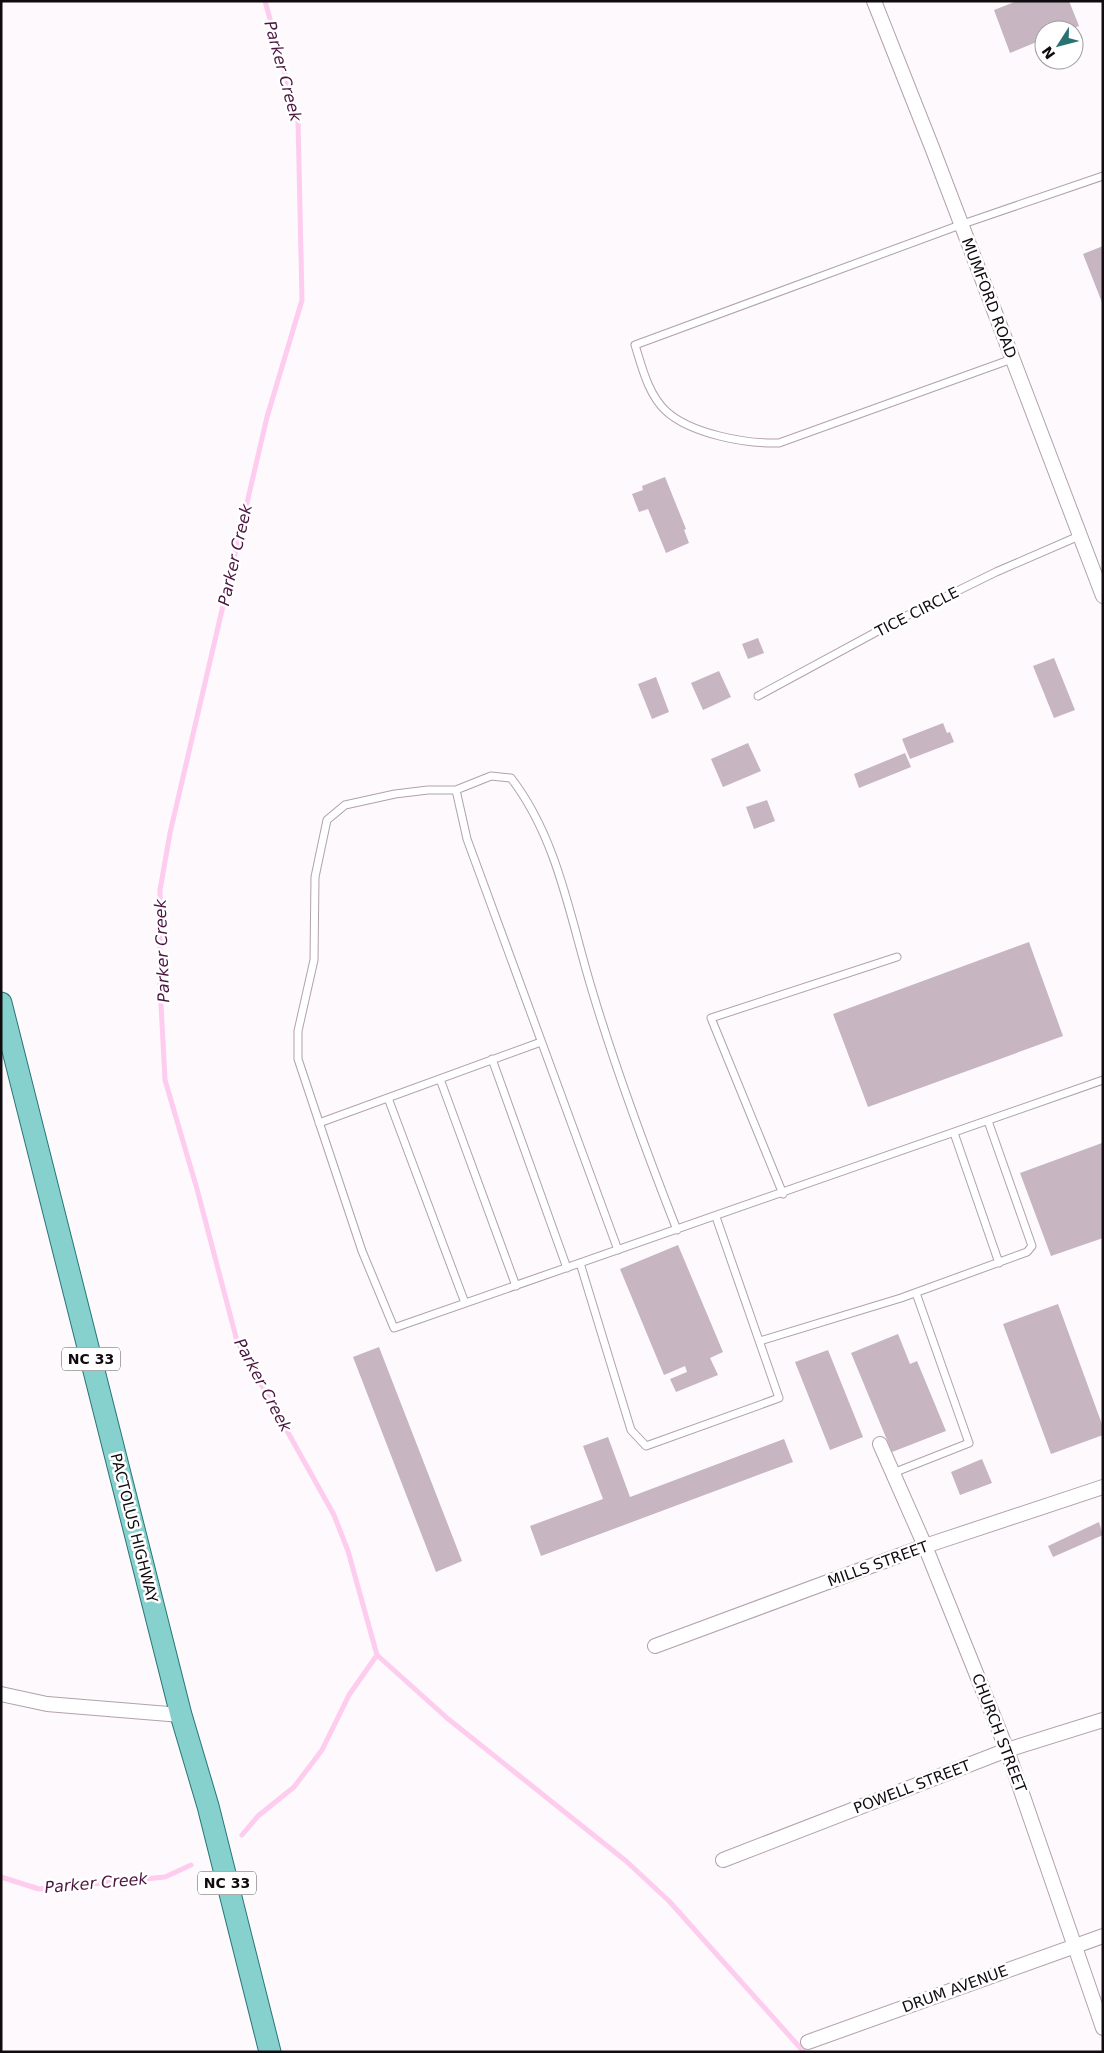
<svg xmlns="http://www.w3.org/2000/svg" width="1104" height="2053" viewBox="0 0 1104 2053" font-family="'DejaVu Sans',sans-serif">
<rect width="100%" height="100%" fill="#fdf9fc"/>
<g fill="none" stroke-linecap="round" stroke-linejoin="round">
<!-- stream -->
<path stroke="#fdccee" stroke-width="5" d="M377,1655L447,1718L626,1861L669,1901L804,2052
M242,1835L258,1816L294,1787L322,1750L349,1695L377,1655L348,1551L334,1515L237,1341L197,1189L165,1080L160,985V890L170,833L267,417L302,300L298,120L265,1
M1,1877L39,1889L165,1877L191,1865"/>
</g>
<!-- building -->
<path fill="#c7b5c1" d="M1017,1H1069L1079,26L1068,30H1044V39L1010,53L994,10Z
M1103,246V305L1083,254Z
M665,477L686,529L684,530L689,543L666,553L648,509L639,512L632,494L643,490L642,486Z
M758,638L764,653L748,659L742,644Z
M1054,658L1075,710L1054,718L1033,666Z
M719,671L731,697L703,710L691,683Z
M656,677L669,712L652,719L638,684Z
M943,723L947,733L950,732L954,742L910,759L902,739Z
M748,743L761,771L723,787L711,759Z
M905,753L911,767L859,788L854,774Z
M767,800L775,821L754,829L746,807Z
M1029,942L1063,1036L868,1107L833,1014Z
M1102,1143L1103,1238L1051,1256L1020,1173Z
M678,1245L723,1352L710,1358L718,1375L676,1392L670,1379L687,1372L685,1366L664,1375L620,1269Z
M1058,1304L1103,1427V1435L1051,1454L1003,1324Z
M898,1334L910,1364L917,1361L946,1431L892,1452L851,1353Z
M379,1347L462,1561L436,1572L353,1357Z
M828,1350L863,1437L830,1450L795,1362Z
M608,1437L630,1497L784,1439L793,1462L541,1556L530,1526L603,1499L583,1446Z
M982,1459L992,1483L960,1495L951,1472Z
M1099,1522L1103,1535L1053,1557L1048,1546Z"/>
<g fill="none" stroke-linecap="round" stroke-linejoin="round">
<!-- lane casing -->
<g stroke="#b2a1ac" stroke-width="9">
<path id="lane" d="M1012,359L779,443C746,444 691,434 666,411C648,394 642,367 635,345L960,225L1103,176
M758,696L902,618L996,572L1079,536
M456,790L467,839L618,1250
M492,1059L567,1268
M440,1079L516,1286
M388,1098L465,1303
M319,1123L541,1042
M954,1133L999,1263
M783,1194L711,1018L897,957
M677,1230C646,1151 616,1071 592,990C570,918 558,839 511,778L491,776L456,790H428L395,794L345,805L327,820L315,877L314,960L298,1031V1059L362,1251L394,1328L1103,1080
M580,1263L631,1430L646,1446L779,1398L716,1217
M760,1341L901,1298L1027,1252L1032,1246L988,1121
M893,1473L969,1443L916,1293"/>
</g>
<!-- street casing -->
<g stroke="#b2a1ac" stroke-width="16">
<path id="street" d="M874,1L933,150L1103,596
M880,1444L925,1546L1007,1750L1103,2028
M655,1646L925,1546L1103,1487
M1,1694L47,1704L181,1715
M723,1860L1007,1750L1103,1720
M808,2042L1103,1936"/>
</g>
<!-- primary casing -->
<g stroke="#287676" stroke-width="23">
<path id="primary" d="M1,1003L181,1715L208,1806L270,2052"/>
</g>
<!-- lane -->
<use href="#lane" stroke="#fff" stroke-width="7"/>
<!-- street -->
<use href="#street" stroke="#fff" stroke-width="14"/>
<!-- primary -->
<use href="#primary" stroke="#86d0ce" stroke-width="21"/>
</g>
<g text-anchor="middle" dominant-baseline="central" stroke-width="5" stroke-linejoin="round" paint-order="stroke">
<!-- shield labels -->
<g fill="#fff" stroke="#585457" stroke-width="1">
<rect x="62" y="1347.5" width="58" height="23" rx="4"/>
<rect x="198" y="1871.5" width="58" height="23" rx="4"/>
</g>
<g font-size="14" font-weight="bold" fill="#110b0f">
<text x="91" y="1359">NC 33</text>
<text x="227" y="1883">NC 33</text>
</g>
<!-- street labels -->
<g font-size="15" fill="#110b0f" stroke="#fff">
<text transform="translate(989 298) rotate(69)">MUMFORD ROAD</text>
<text transform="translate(917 612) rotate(-27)">TICE CIRCLE</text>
<text transform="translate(134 1528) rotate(76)">PACTOLUS HIGHWAY</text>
<text transform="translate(878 1564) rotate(-20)">MILLS STREET</text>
<text transform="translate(999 1733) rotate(69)">CHURCH STREET</text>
<text transform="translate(912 1787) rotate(-21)">POWELL STREET</text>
<text transform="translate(955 1989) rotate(-20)">DRUM AVENUE</text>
</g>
<!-- water labels -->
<g font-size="16" font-style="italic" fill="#4b143f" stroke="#fff">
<text transform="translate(283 71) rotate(75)">Parker Creek</text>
<text transform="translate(235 555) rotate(-77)">Parker Creek</text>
<text transform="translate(162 951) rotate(-92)">Parker Creek</text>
<text transform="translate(263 1385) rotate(62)">Parker Creek</text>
<text transform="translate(96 1883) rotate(-5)">Parker Creek</text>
</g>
</g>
<!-- border -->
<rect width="1104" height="2053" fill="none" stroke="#110b0f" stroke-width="5"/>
<!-- north arrow -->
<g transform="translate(1059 45) rotate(234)"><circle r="24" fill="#ffffff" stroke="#a09d9f"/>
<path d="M0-4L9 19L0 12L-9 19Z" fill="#287271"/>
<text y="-8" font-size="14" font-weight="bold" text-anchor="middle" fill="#110b0f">N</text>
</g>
</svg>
